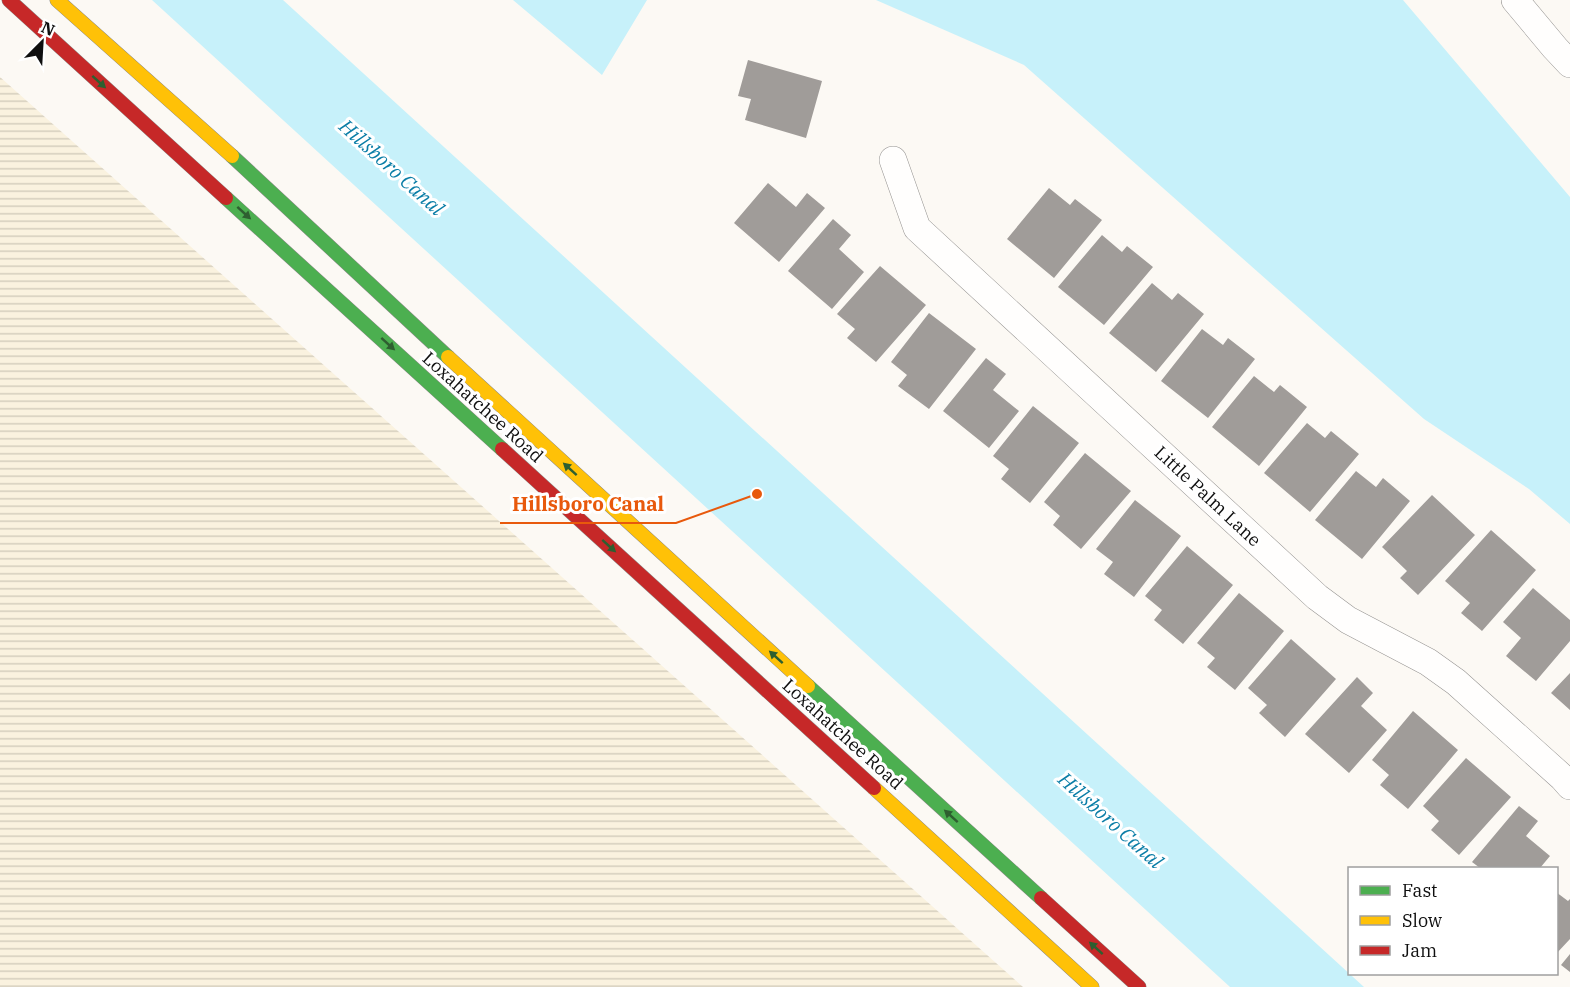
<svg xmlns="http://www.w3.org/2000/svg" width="1570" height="987" viewBox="0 0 1570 987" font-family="'IBM Plex Serif',serif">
<defs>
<pattern id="farmland-rules" width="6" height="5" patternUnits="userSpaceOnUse" patternTransform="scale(1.5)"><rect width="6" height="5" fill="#faf2df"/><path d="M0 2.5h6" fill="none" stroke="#d5cebe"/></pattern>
</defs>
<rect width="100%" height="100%" fill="#fcf9f4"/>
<!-- farmland -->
<path fill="url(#farmland-rules)" d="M0,77L1023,987H0Z"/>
<!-- water -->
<path fill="#c7f1fa" d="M152,0H283L1364,987H1230Z
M513,0H647L602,75Z
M876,0H1403L1570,197V524L1529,489L1424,419L1024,65Z"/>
<!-- building -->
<path fill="#a09c99" d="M748,60L822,81L806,138L745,120L751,99L738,96Z
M768,183L796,207L807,193L825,208L779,262L734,223Z
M1049,188L1070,205L1075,199L1102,220L1054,278L1007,239Z
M833,219L851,235L839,249L864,272L832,309L788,271Z
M1102,235L1122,252L1127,246L1153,267L1104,325L1058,287Z
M880,266L926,305L876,362L847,338L855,329L837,314Z
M1152,283L1172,300L1178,293L1204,314L1156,372L1109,333Z
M929,313L976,349L929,409L898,386L907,375L891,362Z
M1202,329L1223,345L1228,338L1255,359L1208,418L1161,381Z
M986,358L1006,374L993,390L1019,411L989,448L943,411Z
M1254,376L1274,392L1280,385L1307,407L1259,466L1212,427Z
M1033,406L1079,443L1030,503L1001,479L1009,469L993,456Z
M1307,423L1325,438L1331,431L1359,454L1310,512L1264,473Z
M1085,453L1131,491L1081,549L1053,525L1060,516L1044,502Z
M1356,471L1376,487L1383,478L1410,501L1362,559L1315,520Z
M1432,495L1475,535L1418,595L1400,578L1407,571L1382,547Z
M1135,500L1181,536L1134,597L1104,574L1113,562L1096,549Z
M1491,530L1536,570L1482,631L1461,613L1470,603L1445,581Z
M1187,546L1233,585L1183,644L1154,620L1162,610L1145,596Z
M1533,588L1570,620V641L1536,681L1506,656L1521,638L1503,622Z
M1239,593L1284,631L1235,690L1207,667L1215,658L1197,643Z
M1291,639L1336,679L1285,737L1259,713L1267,705L1248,688Z
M1570,673V710L1551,693Z
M1357,677L1373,693L1361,706L1387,730L1349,773L1305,734Z
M1413,711L1458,750L1408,809L1380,785L1389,775L1372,760Z
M1466,758L1511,797L1459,855L1431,830L1439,821L1423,806Z
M1519,806L1538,821L1526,836L1550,856L1540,868H1480L1472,862Z
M1556,892L1568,901L1570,899V939L1556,954Z
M1570,954V972L1561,965Z"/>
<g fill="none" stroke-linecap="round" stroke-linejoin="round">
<!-- street casing -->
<g stroke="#969492" stroke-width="28">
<path id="street" d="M1515,0L1555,48L1570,64
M893,160L917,228L1317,597L1348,620L1428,662L1456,682L1563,778L1570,786"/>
</g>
<!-- fast casing -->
<g stroke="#8c8b89" stroke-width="15">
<path id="fast" d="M232,156L448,357
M226,198L502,449
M808,686L1041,898"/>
</g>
<!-- slow casing -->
<g stroke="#8c8b89" stroke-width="15">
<path id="slow" d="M57,0L232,156
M448,357L808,686
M874,788L1092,987"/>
</g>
<!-- jam casing -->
<g stroke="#8c8b89" stroke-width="15">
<path id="jam" d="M9,0L226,198
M502,449L874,788
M1041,898L1139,987"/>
</g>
<!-- street -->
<use href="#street" stroke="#fffefd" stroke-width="27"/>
<!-- fast -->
<use href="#fast" stroke="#4caf50" stroke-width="14"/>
<!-- slow -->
<use href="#slow" stroke="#ffc107" stroke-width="14"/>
<!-- jam -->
<use href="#jam" stroke="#c62828" stroke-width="14"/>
</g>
<!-- one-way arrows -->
<defs><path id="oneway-solid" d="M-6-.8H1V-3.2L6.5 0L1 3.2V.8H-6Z" transform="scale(1.5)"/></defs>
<g fill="#2e5f30">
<use href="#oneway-solid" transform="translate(99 82) rotate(42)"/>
<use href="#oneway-solid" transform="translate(244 213) rotate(42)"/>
<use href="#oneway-solid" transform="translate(388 344) rotate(42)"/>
<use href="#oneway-solid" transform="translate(570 469) rotate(-138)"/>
<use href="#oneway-solid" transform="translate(609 546) rotate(42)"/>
<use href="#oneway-solid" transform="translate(776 657) rotate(-138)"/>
<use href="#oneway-solid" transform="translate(951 816) rotate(-138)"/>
<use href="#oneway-solid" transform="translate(1096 948) rotate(-138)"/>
</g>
<g text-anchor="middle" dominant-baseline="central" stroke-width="6" stroke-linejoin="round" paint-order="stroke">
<!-- street labels -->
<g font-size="18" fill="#0f0f0f" stroke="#fff">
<text transform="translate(483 407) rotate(42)">Loxahatchee Road</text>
<text transform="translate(1208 496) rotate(43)">Little Palm Lane</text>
<text transform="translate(843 734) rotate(42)">Loxahatchee Road</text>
</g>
<!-- water labels -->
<g font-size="20" font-style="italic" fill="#0b7ea7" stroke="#fff">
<text transform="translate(392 167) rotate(42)">Hillsboro Canal</text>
<text transform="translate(1111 820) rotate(42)">Hillsboro Canal</text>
</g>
</g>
<!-- callouts -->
<path fill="none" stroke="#e8590c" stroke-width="2" d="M757 494L676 523H500"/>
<circle fill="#e8590c" stroke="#fff" stroke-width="2" cx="757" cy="494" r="6"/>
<g font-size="20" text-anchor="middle" font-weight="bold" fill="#e8590c" stroke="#fff" stroke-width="6" stroke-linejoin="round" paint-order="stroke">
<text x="588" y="511">Hillsboro Canal</text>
</g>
<!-- legend -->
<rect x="1348" y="867" width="210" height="108" fill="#ffffff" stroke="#9f9f9f" stroke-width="1.5"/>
<rect x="1360" y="886" width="30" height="9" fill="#4caf50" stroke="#9f9f9f" stroke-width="1.5"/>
<text x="1402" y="897" font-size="18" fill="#0f0f0f">Fast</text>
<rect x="1360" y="916" width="30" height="9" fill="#ffc107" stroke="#9f9f9f" stroke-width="1.5"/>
<text x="1402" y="927" font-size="18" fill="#0f0f0f">Slow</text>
<rect x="1360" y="946" width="30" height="9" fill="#c62828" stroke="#9f9f9f" stroke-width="1.5"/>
<text x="1402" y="957" font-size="18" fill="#0f0f0f">Jam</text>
<!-- north arrow -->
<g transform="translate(42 42) rotate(24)" stroke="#ffffff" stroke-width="4.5" paint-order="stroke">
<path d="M0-4.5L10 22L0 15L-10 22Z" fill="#0f0f0f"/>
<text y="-9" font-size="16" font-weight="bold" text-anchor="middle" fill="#0f0f0f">N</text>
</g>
</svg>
